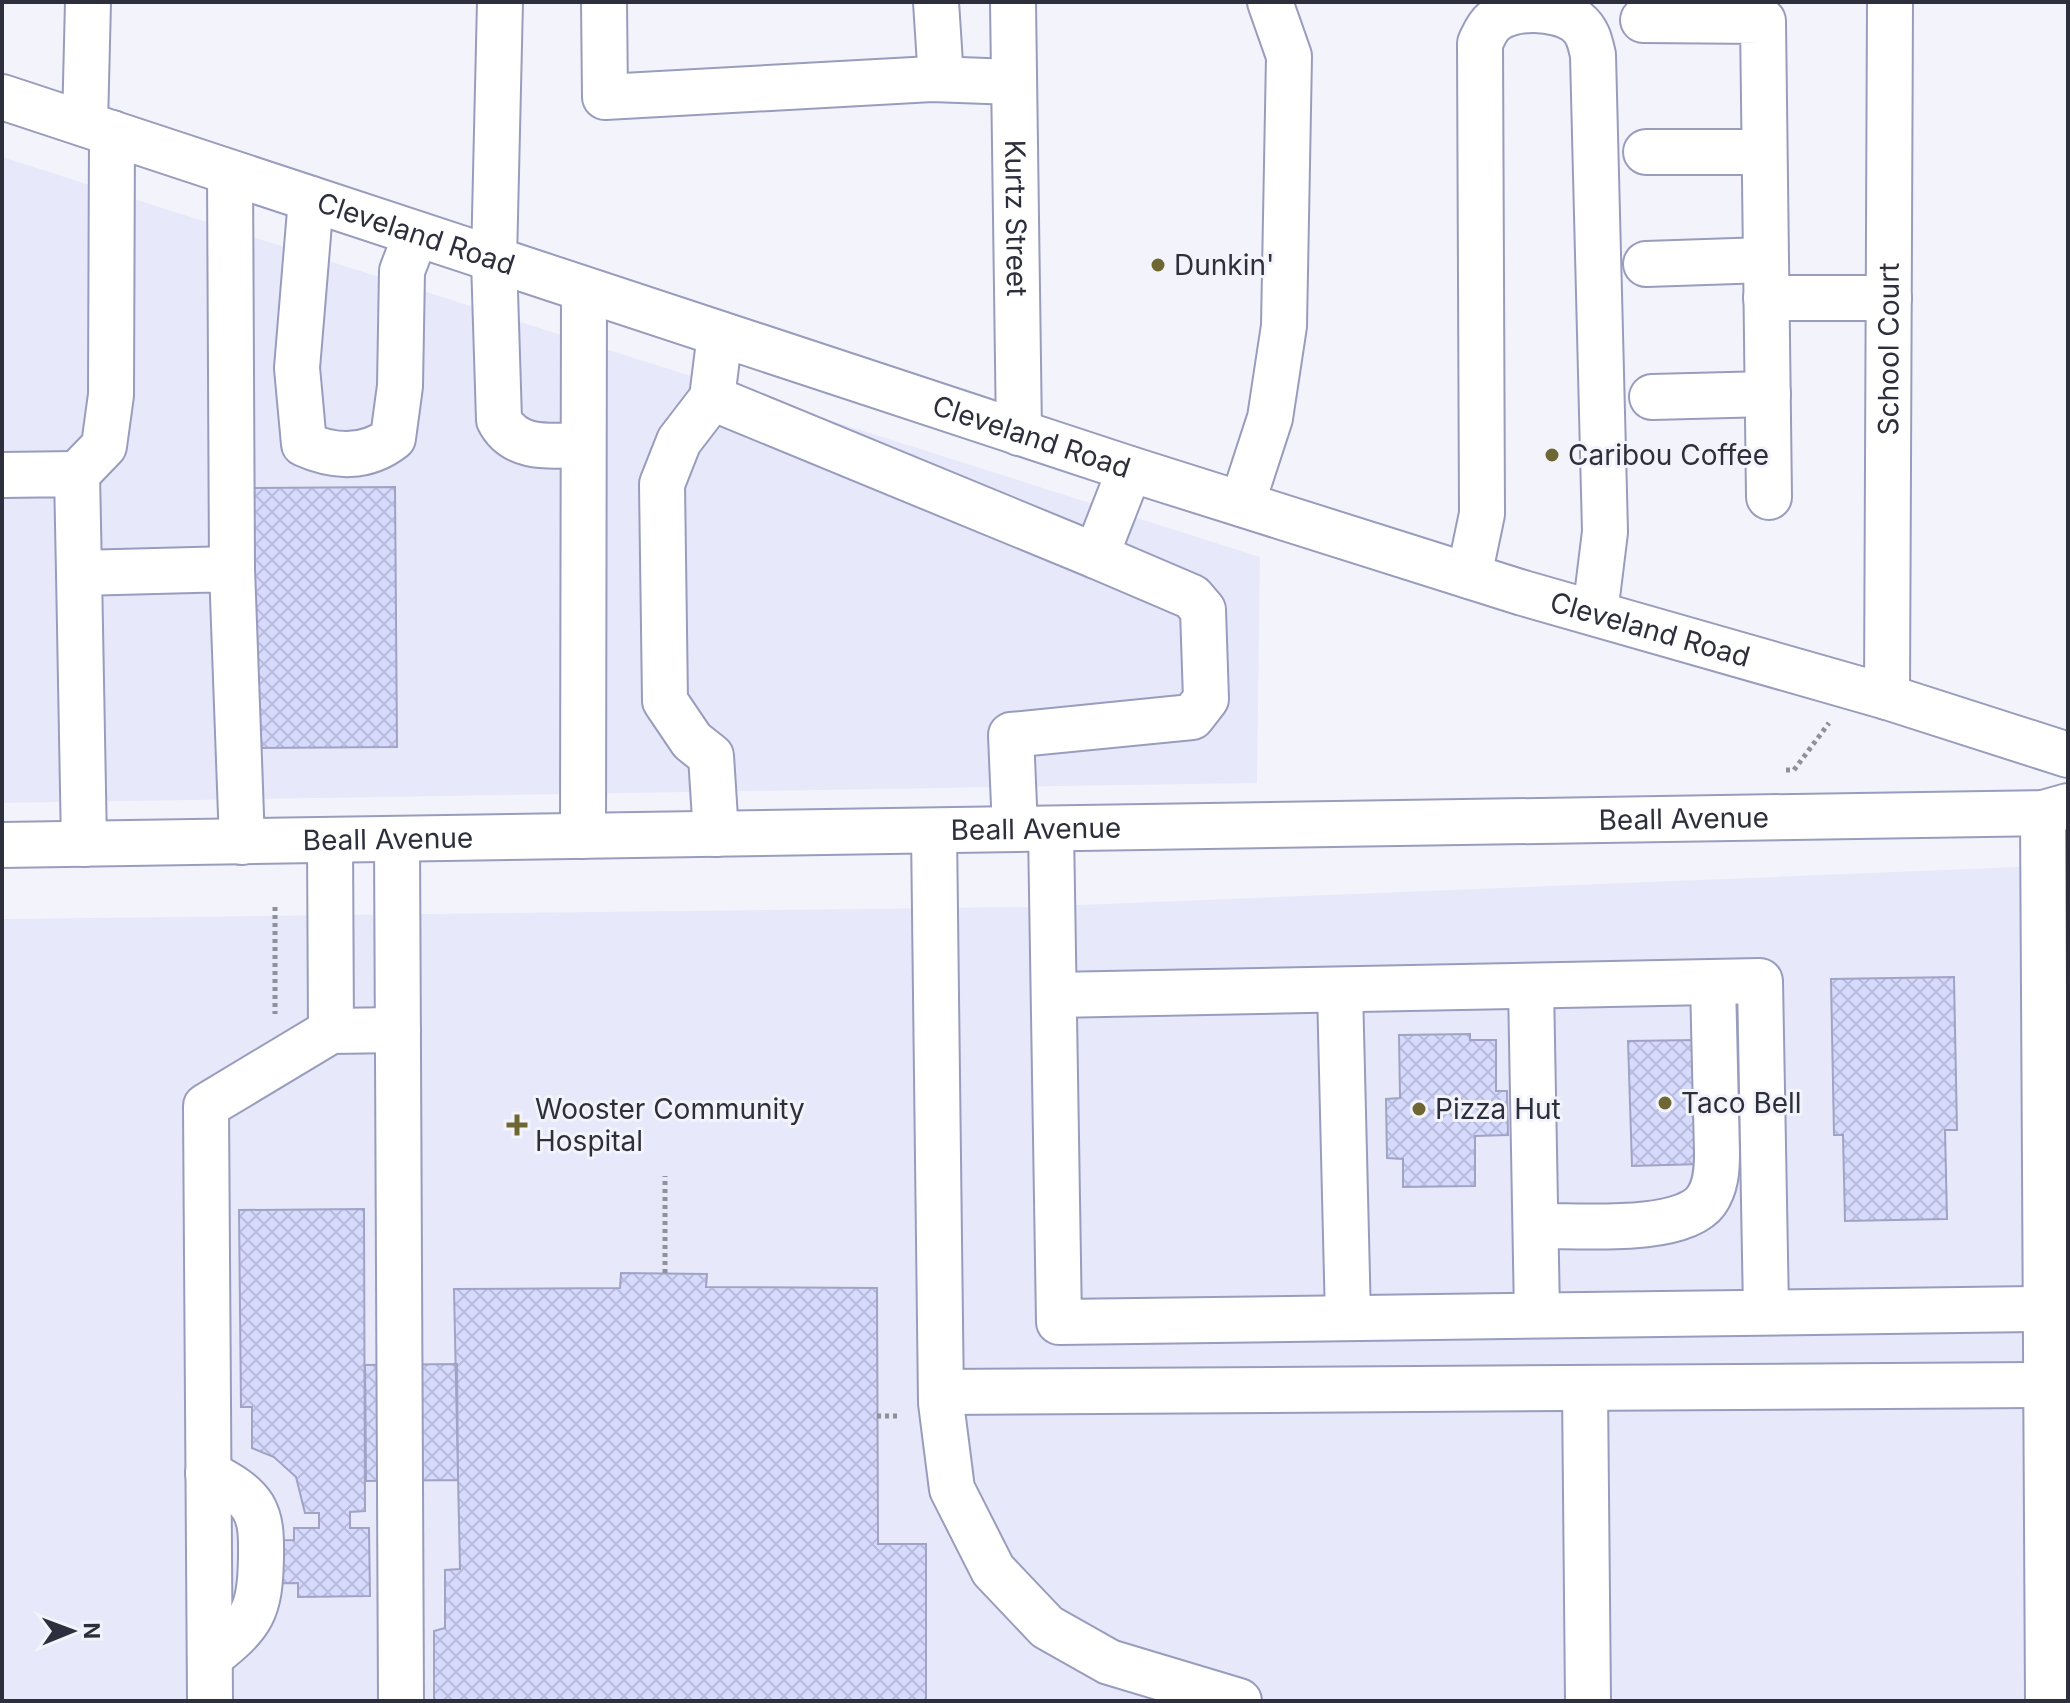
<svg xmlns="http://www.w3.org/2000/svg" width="2070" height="1703" viewBox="0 0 2070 1703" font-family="Inter,sans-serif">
<defs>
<pattern id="building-cross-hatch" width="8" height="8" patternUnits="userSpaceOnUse" patternTransform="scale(2)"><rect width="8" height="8" fill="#d6dafc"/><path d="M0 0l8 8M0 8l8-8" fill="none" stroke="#b8bbd9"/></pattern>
</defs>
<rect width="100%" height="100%" fill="#f3f4fb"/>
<!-- built -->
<path fill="#e7e9fa" d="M2,157L1260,557L1257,783L2,803Z
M2068,865V1701H2V919L1028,907Z"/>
<!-- building -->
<path fill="url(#building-cross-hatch)" stroke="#a0a3c4" stroke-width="2" d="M395,487L397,747L254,748L251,488Z
M1954,977L1957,1130H1945L1947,1219L1845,1221L1843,1135H1834L1831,979Z
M1470,1034V1040H1496V1091H1507L1508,1135L1475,1136V1186L1403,1187V1159L1387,1158L1386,1099L1400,1098L1399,1035Z
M1697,1040L1701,1164L1632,1166L1628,1041Z
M364,1209L365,1511L350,1512V1528H369L370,1596L298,1597V1583L240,1584V1541L294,1540V1528H319V1513H305L296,1477L274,1457L252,1448V1407H241L239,1210Z
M621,1273L707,1274L706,1287L877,1288L878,1544H926V1701H434V1631L445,1628V1570L460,1569L454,1289L620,1288Z
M457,1364L458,1480L366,1481L365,1365Z"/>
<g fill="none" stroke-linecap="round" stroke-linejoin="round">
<!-- minor casing -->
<g stroke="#999cbd" stroke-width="48">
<g id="minor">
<path d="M500,2L494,260L499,420C515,451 551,446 581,445"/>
<path d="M604,2L605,97L932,79L1014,82"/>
<path d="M936,2L941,79"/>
<path id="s1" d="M1013,2L1019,433"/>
<path d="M1643,20L1763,21L1769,497"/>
<path d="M85,124L88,2"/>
<path d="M1646,152H1764"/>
<path d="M230,173L232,569"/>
<path d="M311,199L297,368L304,444C335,458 366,459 393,438L400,386L402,271L416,234"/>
<path d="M1646,264L1765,260"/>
<path d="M1766,298H1889"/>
<path d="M720,334L712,398L1096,556L1130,469"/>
<path d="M1652,397L1768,394"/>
<path d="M712,398L679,441L662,484L665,701L692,741L711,756L716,834"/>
<path d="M77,474L104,446L111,395L112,133"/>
<path d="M2,475L77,474L79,573"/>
<path d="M1242,504L1270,418L1284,326L1289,56L1270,2"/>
<path d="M1469,576L1482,514L1480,43C1483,37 1487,27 1493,22C1511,5 1558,7 1577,22C1588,31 1590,42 1593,55L1605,532L1595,613"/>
<path id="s2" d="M1887,697L1890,2"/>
<path d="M2043,813L2048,1701"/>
<path d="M1015,829L1011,735L1192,717L1206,699L1203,610L1192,597L1096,556"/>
<path d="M1051,830L1059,1322L2043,1309"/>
<path d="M934,831L941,1403L952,1489L993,1570L1047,1627L1109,1662L1239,1701"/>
<path d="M583,836L584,290"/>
<path d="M397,839L401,1701"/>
<path d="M330,840L331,1031"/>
<path d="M84,844L79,573L232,569L242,842"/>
<path id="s3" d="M2,845L2043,813L2068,806"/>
<path d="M1531,986L1537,1314"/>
<path d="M1340,990L1348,1318"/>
<path d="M1054,995L1760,981L1766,1310"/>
<path d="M1536,1226C1576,1225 1681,1235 1706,1201C1716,1187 1717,1170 1717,1153L1713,982"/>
<path d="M1585,1388L1588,1701"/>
<path d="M941,1392L2045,1385"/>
<path d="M208,1473C224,1482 243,1491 253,1507C262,1522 261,1540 261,1557C260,1612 253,1623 210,1657"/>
<path d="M210,1701L206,1106L331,1031L398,1030"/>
</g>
</g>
<!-- major casing -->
<g stroke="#999cbd" stroke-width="48">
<g id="major">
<path id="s4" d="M2,97L1130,469L1523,593L1887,697L2068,755"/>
</g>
</g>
<!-- path -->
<path stroke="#8f909a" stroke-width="5" stroke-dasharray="4 4" stroke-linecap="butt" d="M1786,770H1794L1829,723
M275,907V1014
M665,1273V1176
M877,1416H900"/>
<!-- minor -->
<use href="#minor" stroke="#fff" stroke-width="44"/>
<!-- major -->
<use href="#major" stroke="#fff" stroke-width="44"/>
</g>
<!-- markers -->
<g fill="#6e6633" stroke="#f3f4fb" stroke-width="3">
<circle cx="1158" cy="265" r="8"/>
<circle cx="1552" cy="455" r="8"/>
<circle cx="1665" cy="1103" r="8"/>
<circle cx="1419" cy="1109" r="8"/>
<path d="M513 1113h8v8h8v8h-8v8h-8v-8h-8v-8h8z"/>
</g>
<g text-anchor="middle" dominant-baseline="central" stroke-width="6" stroke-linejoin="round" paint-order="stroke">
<!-- street labels -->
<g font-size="28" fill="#2e2f3c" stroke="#f3f4fb">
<text stroke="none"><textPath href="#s1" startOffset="216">Kurtz Street</textPath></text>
<text stroke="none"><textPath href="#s4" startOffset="436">Cleveland Road</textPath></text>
<text stroke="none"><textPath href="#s2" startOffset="348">School Court</textPath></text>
<text stroke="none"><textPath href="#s4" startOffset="1084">Cleveland Road</textPath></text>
<text stroke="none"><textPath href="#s4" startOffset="1732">Cleveland Road</textPath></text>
<text stroke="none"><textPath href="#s3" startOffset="1682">Beall Avenue</textPath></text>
<text stroke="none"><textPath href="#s3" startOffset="1034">Beall Avenue</textPath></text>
<text stroke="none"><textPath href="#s3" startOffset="386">Beall Avenue</textPath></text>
</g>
<!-- poi labels -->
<g font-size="28" fill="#2e2f3c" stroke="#f3f4fb" text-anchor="start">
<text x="1174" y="265">Dunkin'</text>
<text x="1568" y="455">Caribou Coffee</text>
<text x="1681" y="1103">Taco Bell</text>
<text x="535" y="1109">Wooster Community<tspan x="535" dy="32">Hospital</tspan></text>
<text x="1435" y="1109">Pizza Hut</text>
</g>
</g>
<!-- border -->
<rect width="2070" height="1703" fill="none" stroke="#2e2f3c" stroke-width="8"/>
<!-- north arrow -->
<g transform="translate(72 1631) rotate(89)" stroke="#f3f4fb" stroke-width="6" paint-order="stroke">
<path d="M0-6L14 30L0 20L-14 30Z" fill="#2e2f3c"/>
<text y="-12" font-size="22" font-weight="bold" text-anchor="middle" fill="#2e2f3c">N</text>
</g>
</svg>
